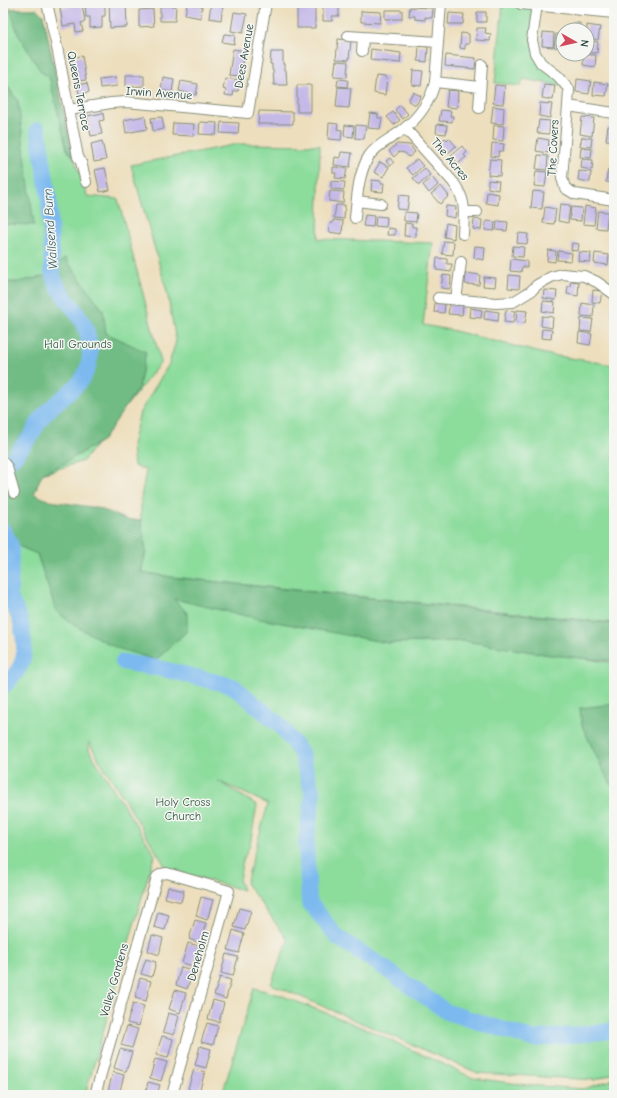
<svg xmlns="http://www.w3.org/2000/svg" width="617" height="1098" viewBox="0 0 617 1098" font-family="'Comic Neue',sans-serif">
<rect width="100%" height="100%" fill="#f6f6f2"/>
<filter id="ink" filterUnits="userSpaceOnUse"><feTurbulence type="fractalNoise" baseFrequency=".025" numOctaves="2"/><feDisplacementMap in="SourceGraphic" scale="8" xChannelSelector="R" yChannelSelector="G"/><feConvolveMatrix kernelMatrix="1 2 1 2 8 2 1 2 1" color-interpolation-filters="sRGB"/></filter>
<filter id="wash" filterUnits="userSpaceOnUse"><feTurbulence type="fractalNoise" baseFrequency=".012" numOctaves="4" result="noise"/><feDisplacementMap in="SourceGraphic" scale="16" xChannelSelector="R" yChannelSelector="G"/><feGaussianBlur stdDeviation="0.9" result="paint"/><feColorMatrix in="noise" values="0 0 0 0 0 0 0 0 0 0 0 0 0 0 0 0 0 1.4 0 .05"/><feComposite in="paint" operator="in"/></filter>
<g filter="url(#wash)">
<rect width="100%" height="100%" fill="#eddfbd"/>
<!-- green -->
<path fill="#8cdc9c" stroke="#568c68" d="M503,3L534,6L531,40L563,86L523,79L520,86L495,83Z
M3,9H37L43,15L73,156L84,184L87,196L118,199L161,362L83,461L42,474L3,454Z
M238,144L320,145L318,239L433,243L423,325L455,331L545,354L614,365V623L171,577L141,572L146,551L141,520V498L146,470L134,466L132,445L140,412L169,364L176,341L167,292L131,165Z
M16,545L37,553L46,580L173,598L388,643L465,641L614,663V1073L595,1080L478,1073L271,984L288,940L246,883L268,804L218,781L257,805L250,845L243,860L239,880L243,890L164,868V864L113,781L98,758L89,742V750L155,855L152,862L85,1095H3V694L17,679L24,669L28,660L29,650L26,631L17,595Z
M254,988L280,995L364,1028L473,1078L527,1085L583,1089L614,1079V1095H222Z"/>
<!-- forest -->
<path fill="#71bc84" stroke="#487c5c" d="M10,9H37L43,15L73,156L67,150L49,77L41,72L18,34Z
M3,80L18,101L34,225L3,224Z
M65,258L103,310L106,333L146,352L139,387L103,440L65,463L42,474L34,494L50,501L98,508L127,520H141L146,551L141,572L171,577L614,624V661L550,655L465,641L388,643L255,618L174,599L187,613V631L156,660L117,648L75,626L56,611L37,554L16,545L17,595L3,604V282H18L45,276Z
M614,704V789L603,770L582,726L580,708Z"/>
<!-- water -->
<path fill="#7cb9ef" stroke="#4e7b92" d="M40,419L41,425L40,428L42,429L41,433L37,435V437L33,444L16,460L11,456C17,436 24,431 40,419Z"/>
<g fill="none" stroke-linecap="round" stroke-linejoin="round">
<!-- river -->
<path stroke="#7cb9ef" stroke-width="16" d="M13,458C19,450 26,443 32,434C36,427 39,420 45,414C62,394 88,386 90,356C90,347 89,338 86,329C78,308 57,294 52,272L49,199L38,130
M3,530L10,543L11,551L10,597C12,605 18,612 20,620C22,625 22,630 23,635C27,660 21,670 3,687
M123,662L163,669L233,686L280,725L301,753L313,795L306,842L309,902L337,937L377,963L447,1012L533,1039L611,1031L614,1029"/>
</g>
<g id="blocks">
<!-- building -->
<path fill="#c5b9e8" d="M85,3H105V16H102V27L90,28V17H86Z
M109,3H126L127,27L110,28Z
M211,3L223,5L221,20L209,18Z
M323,3H339V16H332V21H323Z
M82,4L85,22L81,23L83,31L76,32L75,24L63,26L60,8Z
M187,4L202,6L201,18L185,15Z
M297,4H315V28H297Z
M160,6H176L175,21H160Z
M410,7L433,8L432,18L425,17V20L415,19V16H409Z
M153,9L154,26L139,27V10Z
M385,10H402V19H385Z
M361,11L381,12L380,23L361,22Z
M234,12L247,14L243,33L231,31Z
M477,12H486V22H477Z
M449,13L464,14L463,24H448Z
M573,23H580V30H572Z
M587,25L600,27L598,40L587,38Z
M477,28H486L485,33L491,34L490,41L476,40Z
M543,32L554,33L553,47L542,46Z
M461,33L469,34V44H465V49L460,48Z
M224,34L235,35L234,44L222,42Z
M556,34L563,35V48L554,47Z
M338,39L351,40L349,60L336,59Z
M587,41L598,42L597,53L587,52Z
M419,46L428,47L427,62L418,61Z
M233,49L244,51L240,76L229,75Z
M371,49L401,53L400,63L370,60Z
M271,52H283V64H284V70H286L287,85H274L273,70H272V64H270Z
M584,54L596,55L595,67L583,65Z
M446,55L476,58L475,69L445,66Z
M82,56L86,80L78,81L73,57Z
M336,61L348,62L347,77L334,76Z
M413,70L423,71L421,86L412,85Z
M126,75H144V86L126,87Z
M376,76L387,77L385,95L374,93Z
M116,77L117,86L100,88L99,79Z
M163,77L174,79L172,92L161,90Z
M612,77H614V89H611Z
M225,78L240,80L238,91H234L233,96L225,95L226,90L223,89Z
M338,79L348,80L347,87L337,86Z
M577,79L591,81L589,94L576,92Z
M181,81L198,84L196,95L179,91Z
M594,82L608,84L606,96L593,95Z
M87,83L89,92L79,94L77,85Z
M544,84L555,85L553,100L542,98Z
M297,85H311V112H297Z
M495,85L505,86L503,104L493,103Z
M338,87L351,88L349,108L336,107Z
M448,90L458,91L457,108L446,107Z
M413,92L421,96L416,105L408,101Z
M540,103L552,104L550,118L539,116Z
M400,105L408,114L403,119L395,110Z
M493,106L504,108L503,124L491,123Z
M441,110L451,111L450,116H453L452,122L439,121Z
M259,111L293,112V124H258Z
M393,112L400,120L394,125L387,117Z
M103,113L104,120L99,121L102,134L91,136L87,116Z
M370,113L378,114V118H382L380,129L368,128Z
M145,116L147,129L126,133L124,120Z
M162,117L164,129L153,131L151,118Z
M582,117L594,118L592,136L580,134Z
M539,120L550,121L549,134L537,133Z
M200,122L217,123L216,135L199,134Z
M221,122L239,123L238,134L220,133Z
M173,123L194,124L193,136L172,135Z
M329,123L338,124L337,129L342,130L341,140L328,139Z
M437,124L447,125L446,134L436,133Z
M345,125L354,126L353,137L344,136Z
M356,125L366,126L364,139L355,138Z
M494,125L504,126L503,141L493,140Z
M608,126L614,127V141L606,140Z
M582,137L592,138L591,147L580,146Z
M445,138L447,140L449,138L456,146L448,153L439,143Z
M538,138L549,140L548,153L536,151Z
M102,141L106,160L94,162L91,144Z
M492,143L504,144L503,151H499L498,157L491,156Z
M397,144L410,145L415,152L409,157L405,153L399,152L394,157L389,151Z
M462,146L467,152L464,155L466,157L458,164L451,155Z
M581,148L592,149L591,158L580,157Z
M341,152L352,153L350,167L334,165L335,157L340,158Z
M538,155L548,156L547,170L536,169Z
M390,158L394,163L390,166L386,161Z
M417,159L423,166L413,175L406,168Z
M490,159L501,160L500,176L488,175Z
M582,159L593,160L592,170L581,168Z
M380,162L389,167L383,177L374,172Z
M333,167L347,168L345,179L335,178L336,173H333Z
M105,168L110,190L100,192L95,170Z
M425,168L430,175L419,185L413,178Z
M608,169L614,170V183L606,182Z
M536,171L547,172L545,187L534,186Z
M579,171L591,172L590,182L578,180Z
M432,177L438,185L429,193L423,185Z
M372,180L381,181V183H384L383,192L371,191Z
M488,180L499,181L498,190L488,188Z
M331,181L345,182L344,190L331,189Z
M441,186L449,196L440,204L431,194Z
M330,191L344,192L343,203L329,201Z
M533,191L544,192L542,209L531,208Z
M487,192L499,194L498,205L486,203Z
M399,195L409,196L407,210L397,209Z
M560,204L570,205L568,223L558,221Z
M336,205H345L344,219L334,218Z
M446,206L456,207L455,218L445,216Z
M585,206L596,208L594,225L583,224Z
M545,207L556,209L554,224L543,223Z
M571,207L582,208L581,221L570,220Z
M598,211L608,212L606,229L596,228Z
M404,212L417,213L416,222L404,221Z
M610,213H614V225L608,224Z
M365,215L374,216L373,227L363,226Z
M376,216L387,217L386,227L375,226Z
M474,219L482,220L481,230L473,229Z
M333,220L343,221L342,234L329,232L330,223H333Z
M486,221L495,222L494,231L485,230Z
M497,221L508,222L507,231L496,230Z
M405,223L412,224V227H416V237L404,236Z
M446,223L455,225L454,239L444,237Z
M388,228L395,229V235H387Z
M518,233L528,234L527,244L517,243Z
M444,241L454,242L453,255L442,254Z
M572,243L579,244L578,251L571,250Z
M475,246L485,247L484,260L474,258Z
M513,246L524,247L523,257L512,256Z
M548,250L556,251L555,262L547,261Z
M558,251L572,253L571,261L557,260Z
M579,252L591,253L590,262L578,261Z
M595,253L609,255L608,265L594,263Z
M437,258L447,259V264H452L451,272L436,270Z
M511,259L527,261V267H522L521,272L510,271Z
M466,273L480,275L479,285L465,284Z
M443,275L451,276L450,289L441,288Z
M509,275L520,276L519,289L508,288Z
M484,277L496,278L495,287L483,286Z
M571,281L579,282L578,296L567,294L568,286H570Z
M544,290L557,291L556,300L543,298Z
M593,290L602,291L600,303L592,302Z
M543,301L555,302L554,313L542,311Z
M435,303L445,304L444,313L434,312Z
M450,303L463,305L462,315L448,314Z
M582,303L594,305L593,317L581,316Z
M612,306H614V315H611Z
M470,308L482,310L481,318L469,317Z
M485,310L499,312L498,321L484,319Z
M506,310L515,311L513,323L504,322Z
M517,310L527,311L525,323L516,322Z
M542,316L553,317L552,328L541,326Z
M581,318L593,319L591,332L580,331Z
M542,329L552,330L551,339L541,338Z
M579,332L592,334L590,345L578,343Z
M613,342H614V352H612Z
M168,887L184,891L181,902L165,898Z
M201,897L213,900L207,920L196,916Z
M239,908L251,911L245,930L234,927Z
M158,912L169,915L165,930L154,927Z
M195,920L206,923L200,943L189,939Z
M233,930L244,934L239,953L228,950Z
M152,935L163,938L159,955L148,951Z
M188,943L199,946L193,966L182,963Z
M226,954L238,957L233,976L221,973Z
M146,959L156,962L152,977L141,974Z
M181,967L193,970L187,989L176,985Z
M220,977L231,980L226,999L214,995Z
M140,978L151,981L146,1001L135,998Z
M175,990L186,993L180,1013L169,1009Z
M213,1000L224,1003L219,1022L208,1019Z
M133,1003L144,1006L139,1026L127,1023Z
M168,1013L179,1016L174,1035L163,1032Z
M207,1023L218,1026L213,1045L201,1042Z
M127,1026L138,1029L132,1048L121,1045Z
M162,1036L173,1039L168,1058L156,1055Z
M200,1046L211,1049L206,1068L195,1065Z
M120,1049L132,1052L126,1072L114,1068Z
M155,1059L167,1062L161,1081L150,1078Z
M194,1069L205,1072L199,1092L188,1089Z
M113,1072L124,1075L119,1094L108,1091Z
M148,1082L160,1085L157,1095H145Z
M187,1092L196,1095H186Z"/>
</g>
</g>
<g filter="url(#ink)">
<use href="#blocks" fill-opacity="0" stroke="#868e78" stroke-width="1"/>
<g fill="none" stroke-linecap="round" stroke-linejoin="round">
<!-- minor casing -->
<g stroke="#868e78" stroke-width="12">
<path id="minor" d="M47,3L58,52L78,157L81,162L86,182
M537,4L532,40L535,53L541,63L558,76L569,89L568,106L562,178L565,188L575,194L614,200
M348,36L438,42
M362,51L363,37
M435,82L480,87
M568,106L614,113
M479,108L482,65
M69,110L111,103L126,102L248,113L266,3
M405,128L453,182C467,201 464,211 463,234
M357,201L381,204
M464,212H477
M355,218C357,197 358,174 369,156C378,143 394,138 405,128C419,117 431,100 435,82L441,3
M438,298L496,303L513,302L531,291L537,285L551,277L562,274L584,276L597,282L614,294
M456,300L461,262
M3,462L7,467L14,493
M95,1095L157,877L161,874L167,873L229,891L172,1095"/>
</g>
<!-- tertiary casing -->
<g stroke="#868e78" stroke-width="14">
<path id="tertiary" d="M521,3L614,12"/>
</g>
<!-- minor -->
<use href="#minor" stroke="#fff" stroke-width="10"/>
<!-- tertiary -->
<use href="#tertiary" stroke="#fff" stroke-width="12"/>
</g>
</g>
<g text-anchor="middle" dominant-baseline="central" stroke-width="3" stroke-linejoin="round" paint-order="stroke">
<!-- street labels -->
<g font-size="12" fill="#1f3d34" stroke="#f6f6f2">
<text transform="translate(244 56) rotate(-80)">Dees Avenue</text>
<text transform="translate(79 91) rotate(79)">Queens Terrace</text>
<text transform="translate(159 93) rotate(4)">Irwin Avenue</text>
<text transform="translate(553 148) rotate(-87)">The Covers</text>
<text transform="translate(450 159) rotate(50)">The Acres</text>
<text transform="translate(198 956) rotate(-74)">Deneholm</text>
<text transform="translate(114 980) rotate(-74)">Valley Gardens</text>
</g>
<!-- park labels -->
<g font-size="12" fill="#355d49" stroke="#f6f6f2">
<text x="78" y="344">Hall Grounds</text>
<text x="183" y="802">Holy Cross<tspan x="183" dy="14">Church</tspan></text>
</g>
<!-- water labels -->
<g font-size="13" font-style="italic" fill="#365c63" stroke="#f6f6f2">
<text transform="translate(50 229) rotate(-94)">Wallsend Burn</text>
</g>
</g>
<!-- margin -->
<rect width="617" height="1098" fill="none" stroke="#f6f6f2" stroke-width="16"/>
<!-- north arrow -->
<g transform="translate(575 42) rotate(98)"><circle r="19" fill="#f6f6f2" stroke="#a0aca6"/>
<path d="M0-3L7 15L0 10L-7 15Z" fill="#d1495b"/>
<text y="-6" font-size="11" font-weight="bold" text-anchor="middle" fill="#1f3d34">N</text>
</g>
</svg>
